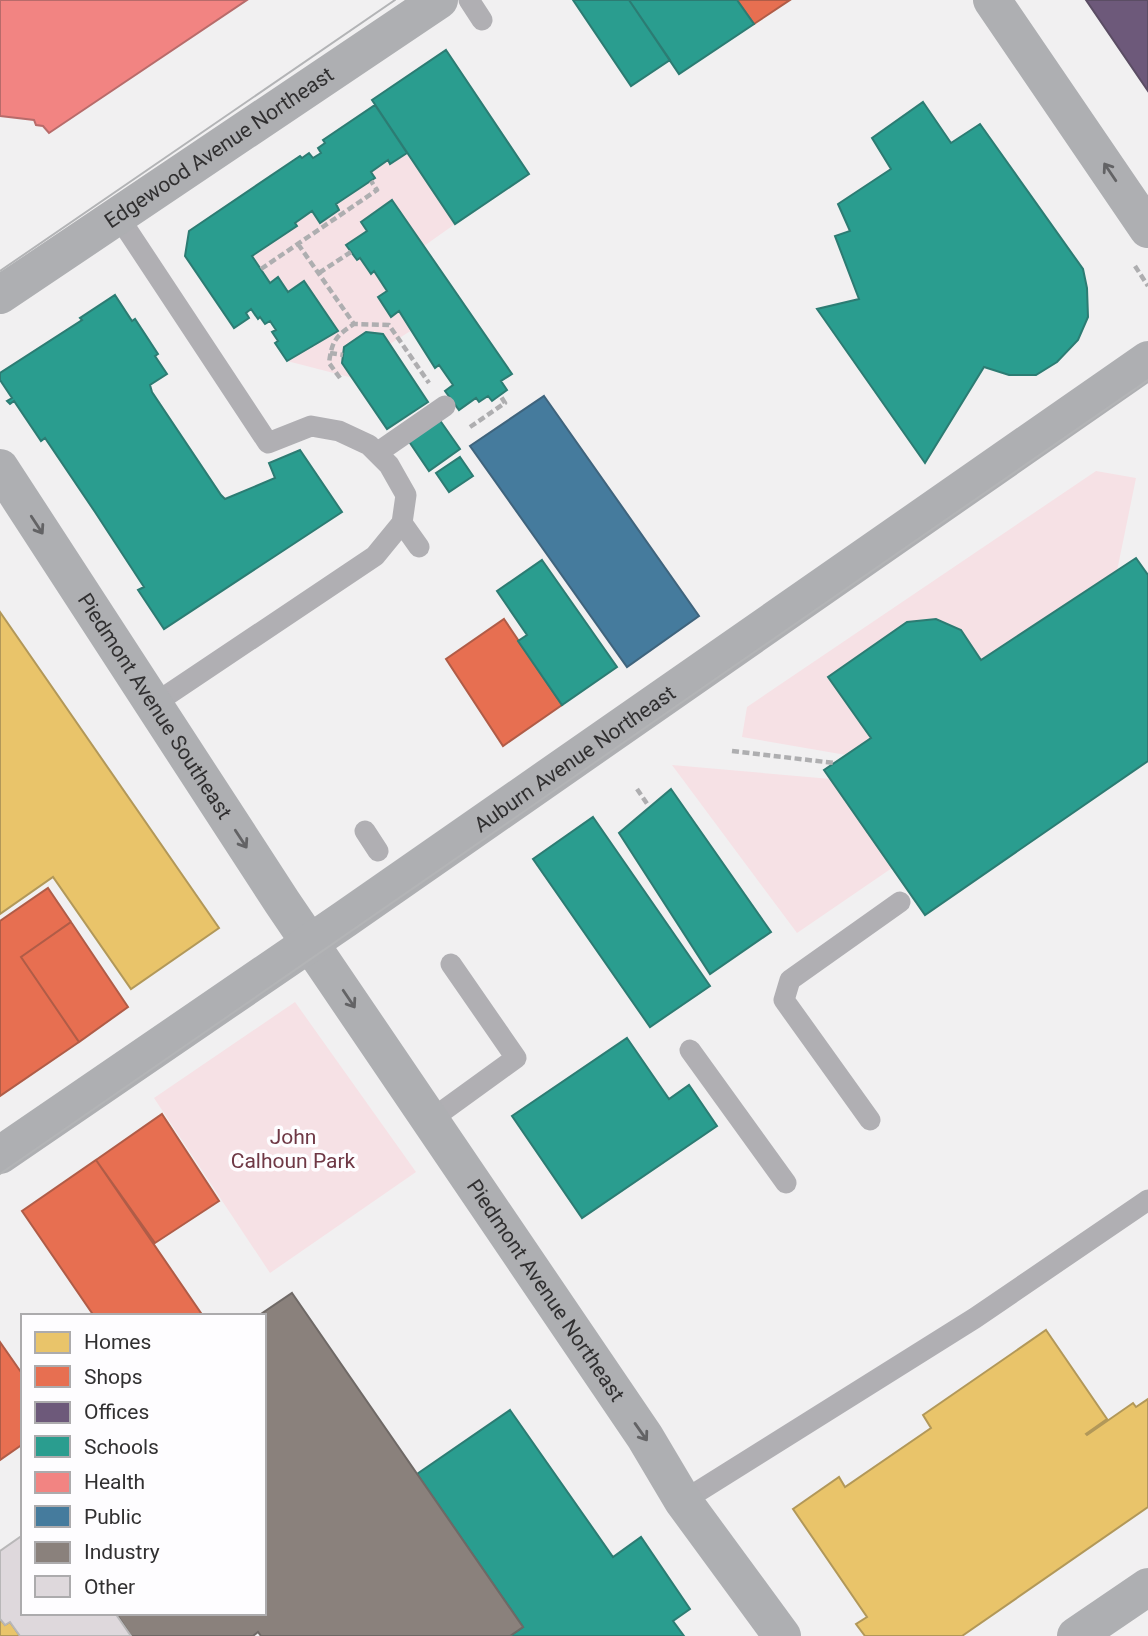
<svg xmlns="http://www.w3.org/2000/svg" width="1148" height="1636" viewBox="0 0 1148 1636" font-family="Roboto,sans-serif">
<rect width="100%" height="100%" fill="#f1f0f1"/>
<!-- green -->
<path fill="#f6e1e5" d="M407,153L455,224L424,246L392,200L361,222L367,231L347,246L356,260L360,258L370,273L374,271L387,291L378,297L391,316L399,311L412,330L390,344L383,334L366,332L344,347L342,363L353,378L287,361L338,331L304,282L288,292L278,277L270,283L252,256L297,226L295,223L312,211L321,223L339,210L336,204L375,178L371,172L388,160L391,163Z
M1096,471L1136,478L1117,571L981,660L961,630L936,619L871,738L846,755L742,737L747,707Z
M672,765L831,779L892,868L797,933Z
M295,1002L416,1172L270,1273L154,1098Z"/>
<!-- homes -->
<path fill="#e9c46a" stroke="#b29859" stroke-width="2" d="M0,612L219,928L131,989L53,877L0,914Z
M1046,1330L1107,1419L1086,1434L1087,1435L1133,1403L1136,1407L1148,1399V1507L962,1636H865L856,1624L867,1617L793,1509L839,1477L845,1487L931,1428L923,1415Z
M0,1619L5,1625L10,1622L20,1636H0Z"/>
<!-- shops -->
<path fill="#e76f51" stroke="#b05c47" stroke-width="2" d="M737,0H790L754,24Z
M504,619L562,705L503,746L446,659Z
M48,888L71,922L21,957L79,1042L0,1096V921Z
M71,922L128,1007L79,1042L21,957Z
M162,1114L219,1201L155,1243L96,1160Z
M96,1160L203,1316H94L22,1211Z
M0,1342L23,1375V1444L0,1460Z"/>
<!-- offices -->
<path fill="#6d597a" stroke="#5b4d64" stroke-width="2" d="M1086,0H1148V91Z"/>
<!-- schools -->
<path fill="#2a9d8f" stroke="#2c7c73" stroke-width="2" d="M573,0H629L670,60L631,86Z
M629,0H737L754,24L679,74Z
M446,50L529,174L455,224L372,100Z
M923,102L951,143L980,124L1083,269L1087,288L1088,317L1078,340L1057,362L1036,375H1009L984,367L925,463L817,309L859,299L835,236L850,231L838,204L891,169L872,138Z
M375,105L407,153L390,164L388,160L371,172L375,178L336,204L339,210L320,223L312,211L295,223L297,226L252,256L270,283L278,277L288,292L304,281L338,331L287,361L275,343L278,341L272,332L276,330L270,321L265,324L260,317L258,319L251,309L246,313L249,318L234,328L185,256L189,231L300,156L302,158L309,153L313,158L321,153L318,148L325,143L323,140Z
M392,200L512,374L501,381L507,390L492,401L488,396L479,402L476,398L459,410L445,391L453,385L439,365L435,368L399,311L391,317L378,297L387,291L374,271L371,274L360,258L357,260L346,245L367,231L361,222Z
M115,295L132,321L135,319L158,354L155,356L167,374L150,385L152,392L221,495L225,499L275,478L269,463L300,450L342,512L164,629L138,590L144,587L95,512L45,438L41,441L14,401L10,404L7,401L12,398L0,380V373L82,320L80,318Z
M366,332L383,334L428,402L387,429L342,363L344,347Z
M439,419L460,449L429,471L408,440Z
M460,457L473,476L449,492L436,473Z
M1136,558L1148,575V761L925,915L824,770L871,738L828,677L907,622L936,619L961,630L981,660Z
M542,560L617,667L562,705L518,641L527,635L497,591Z
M671,789L771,932L710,974L619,833Z
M593,817L710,986L650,1027L533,859Z
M627,1038L669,1099L689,1085L717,1126L582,1218L512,1116Z
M510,1410L613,1557L641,1537L690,1609L673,1621L684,1636H510L523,1627L417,1474Z"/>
<!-- health -->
<path fill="#f28482" stroke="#b86b6a" stroke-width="2" d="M0,0H247L49,133L43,126L36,125L34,120L0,116Z"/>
<!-- public -->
<path fill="#457b9d" stroke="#3f647d" stroke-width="2" d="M544,396L699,616L627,667L470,446Z"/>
<!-- industry -->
<path fill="#8a817c" stroke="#6f6966" stroke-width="2" d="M292,1293L523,1627L510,1636H261L258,1632L253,1636H131L116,1613H264V1316H258Z"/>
<!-- building -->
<path fill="#ded8dc" stroke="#b8b7b8" stroke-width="2" d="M23,1535V1613H115L131,1636H20L10,1622L5,1625L0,1619V1551Z"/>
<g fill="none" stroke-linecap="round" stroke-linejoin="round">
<!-- path -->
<path stroke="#aeaeb0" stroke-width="4.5" stroke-dasharray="7 3.5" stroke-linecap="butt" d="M298,244L354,324L389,325L429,383
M1135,266L1148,286
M261,269L377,190L371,181
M319,273L351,252
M330,353L343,355
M340,378L329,363C332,340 336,336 354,324
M470,427L505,403L500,395
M732,751L834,763
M637,789L648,805"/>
<!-- lane -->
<path stroke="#b0afb3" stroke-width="21" d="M469,0L482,20
M118,216L268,443L311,426L339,431L369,445L389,465L406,495L402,523L375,556L154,704
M377,453L445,406
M402,523L419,547
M365,831L378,851
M690,1050L786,1183
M870,1120L784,1000L790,980L900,902
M429,1121L516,1058L451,964
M683,1501L975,1318L1148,1200"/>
<!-- secondary -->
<g stroke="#aeafb2" stroke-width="38">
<path d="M992,0L1148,229"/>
<path id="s1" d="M0,295L439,0"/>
<path id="s2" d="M0,468L282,902L645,1437L683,1501L782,1636"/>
<path id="s3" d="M0,1155L345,919L1148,360"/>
<path d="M1076,1636L1148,1587"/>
</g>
<!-- tram -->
<path stroke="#b3b4b6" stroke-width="2" d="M0,271L395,0
M0,1174L1148,380"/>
</g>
<!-- one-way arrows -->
<defs><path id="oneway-shaft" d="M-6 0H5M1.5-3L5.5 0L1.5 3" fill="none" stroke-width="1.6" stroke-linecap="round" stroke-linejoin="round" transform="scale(1.75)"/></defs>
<g stroke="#636365">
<use href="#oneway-shaft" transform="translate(1110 172) rotate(-124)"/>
<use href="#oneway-shaft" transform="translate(37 525) rotate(57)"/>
<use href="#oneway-shaft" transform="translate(241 839) rotate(57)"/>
<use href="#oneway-shaft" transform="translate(349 999) rotate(56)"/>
<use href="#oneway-shaft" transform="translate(641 1432) rotate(55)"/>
</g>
<g text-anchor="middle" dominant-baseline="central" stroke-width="7" stroke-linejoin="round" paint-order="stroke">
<!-- street labels -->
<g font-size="21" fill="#313031" stroke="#fefdff">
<text stroke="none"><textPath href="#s1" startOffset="264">Edgewood Avenue Northeast</textPath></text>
<text stroke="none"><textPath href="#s2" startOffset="284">Piedmont Avenue Southeast</textPath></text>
<text stroke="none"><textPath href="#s3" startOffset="698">Auburn Avenue Northeast</textPath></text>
<text stroke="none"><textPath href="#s2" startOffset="987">Piedmont Avenue Northeast</textPath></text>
</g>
<!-- park labels -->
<g font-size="21" fill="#6f3845" stroke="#fefdff">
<text x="293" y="1137">John<tspan x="293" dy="24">Calhoun Park</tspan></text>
</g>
</g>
<!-- legend -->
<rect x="21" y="1314" width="245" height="301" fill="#fefdff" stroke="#acabad" stroke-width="2"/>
<rect x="35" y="1332" width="35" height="21" fill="#e9c46a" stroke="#acabad" stroke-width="2"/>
<text x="84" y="1349" font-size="21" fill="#313031">Homes</text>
<rect x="35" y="1366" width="35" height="21" fill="#e76f51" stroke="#acabad" stroke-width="2"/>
<text x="84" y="1384" font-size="21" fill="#313031">Shops</text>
<rect x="35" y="1402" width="35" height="21" fill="#6d597a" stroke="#acabad" stroke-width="2"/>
<text x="84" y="1419" font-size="21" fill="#313031">Offices</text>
<rect x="35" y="1436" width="35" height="21" fill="#2a9d8f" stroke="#acabad" stroke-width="2"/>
<text x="84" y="1454" font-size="21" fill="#313031">Schools</text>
<rect x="35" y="1472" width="35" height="21" fill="#f28482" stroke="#acabad" stroke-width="2"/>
<text x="84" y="1489" font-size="21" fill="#313031">Health</text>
<rect x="35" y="1506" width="35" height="21" fill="#457b9d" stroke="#acabad" stroke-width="2"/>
<text x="84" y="1524" font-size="21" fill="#313031">Public</text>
<rect x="35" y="1542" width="35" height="21" fill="#8a817c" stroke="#acabad" stroke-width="2"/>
<text x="84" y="1559" font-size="21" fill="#313031">Industry</text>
<rect x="35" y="1576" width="35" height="21" fill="#ded8dc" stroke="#acabad" stroke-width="2"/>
<text x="84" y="1594" font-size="21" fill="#313031">Other</text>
</svg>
